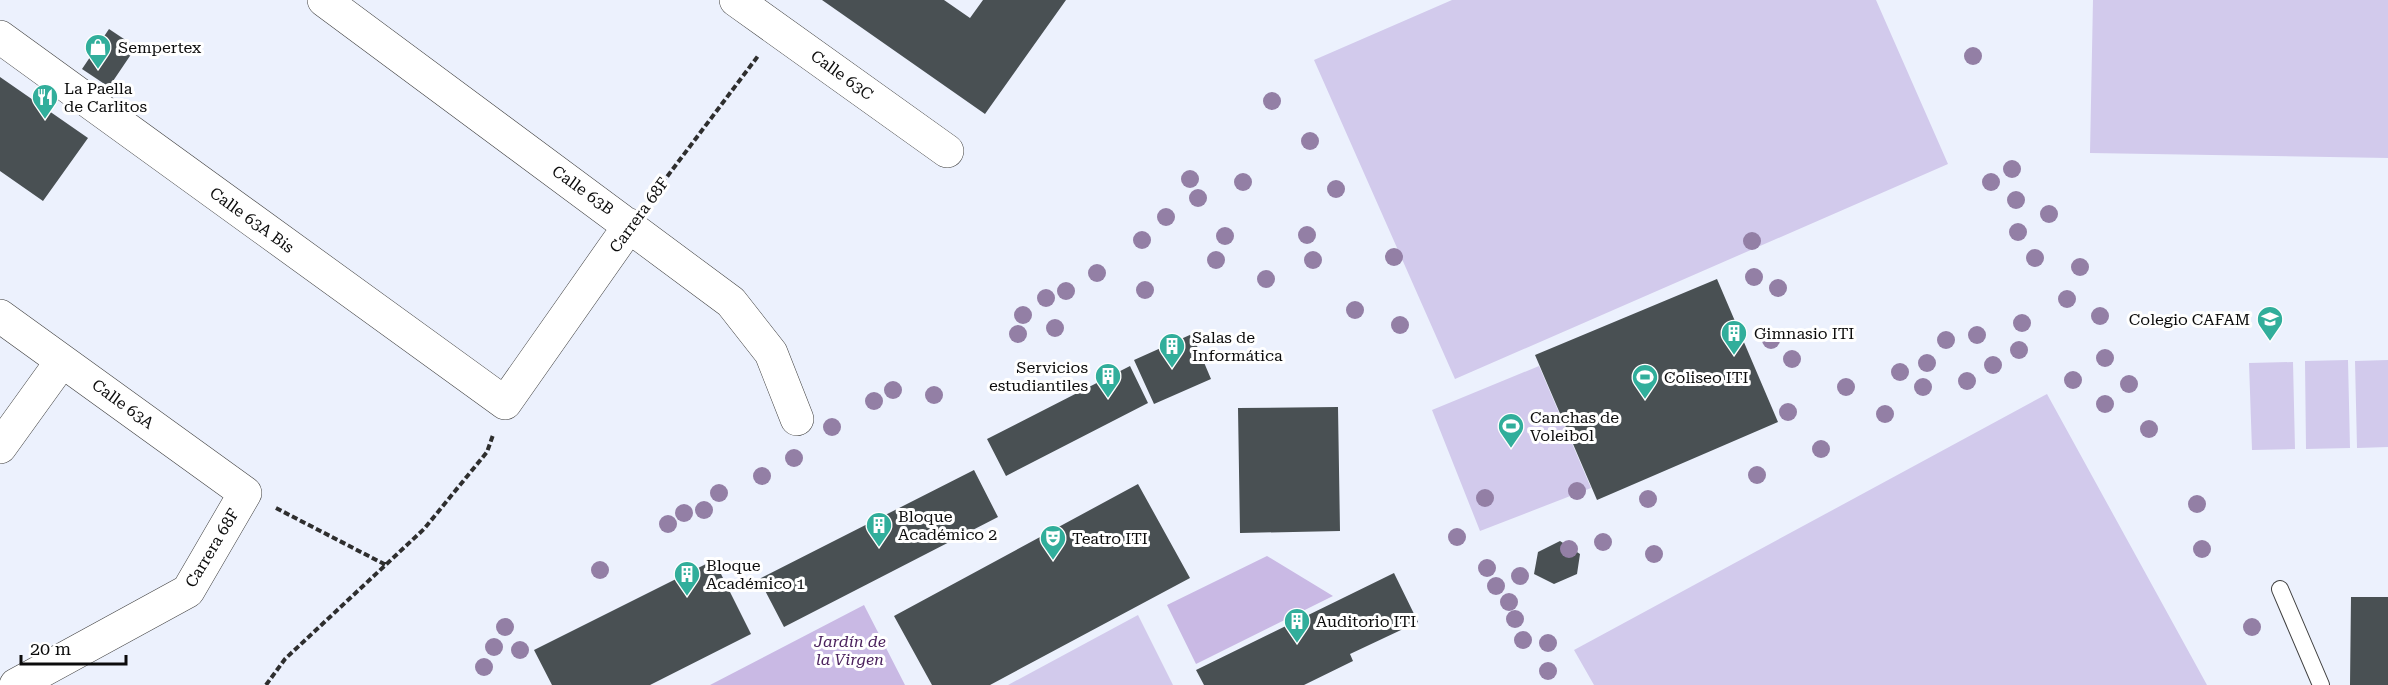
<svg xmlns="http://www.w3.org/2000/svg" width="2388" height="685" viewBox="0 0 2388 685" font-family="'Roboto Serif',serif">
<rect width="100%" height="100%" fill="#ecf1fd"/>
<!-- green -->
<path fill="#c9b9e4" d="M1267,556L1333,596L1196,664L1167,605Z
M864,605L905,685H710Z"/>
<!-- pitch -->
<path fill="#d2caec" d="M1452,0H1876L1948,164L1455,379L1314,60Z
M2093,0H2388V158L2090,153Z
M2348,360L2350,448L2306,449L2305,361Z
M2388,360V447L2357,448L2355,361Z
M2293,362L2295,449L2252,450L2249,363Z
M1539,366L1591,488L1480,531L1432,410Z
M2047,394L2207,685H1594L1574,650Z
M1138,615L1173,685H1008Z"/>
<!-- building -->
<path fill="#495053" d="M822,0H944L970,18L983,0H1066L985,114Z
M109,29L136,47L109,87L82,69Z
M0,77L88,138L43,201L0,171Z
M1717,279L1778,422L1597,500L1535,355Z
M1192,334L1211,379L1154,404L1134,360Z
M1130,366L1148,403L1006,476L987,439Z
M1338,407L1340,531L1240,533L1238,408Z
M974,470L998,517L784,627L759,579Z
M1138,484L1190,578L990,685H932L894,616Z
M1560,541L1580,554L1577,574L1554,584L1534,574L1538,552Z
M714,560L751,634L650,685H552L534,650Z
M1394,573L1418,622L1350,654L1353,661L1304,685H1204L1196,670Z
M2351,597H2388V685H2350Z"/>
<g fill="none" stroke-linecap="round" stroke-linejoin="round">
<!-- lane casing -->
<g stroke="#3f3f3f" stroke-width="18">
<path id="lane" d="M2280,589L2321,685"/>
</g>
<!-- street casing -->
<g stroke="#3f3f3f" stroke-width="34">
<path id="street" d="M324,0L731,302L771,353L797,419
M736,0L947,151
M0,37L505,403L630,225
M0,316L245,493L188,591L16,685
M0,447L62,361"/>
</g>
<!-- path -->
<path stroke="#2e2e2e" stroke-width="4" stroke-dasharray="6 3" stroke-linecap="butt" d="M651,198L758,56
M276,508L386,565
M266,685L285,659L424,529L487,452L493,435"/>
<!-- lane -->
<use href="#lane" stroke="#fff" stroke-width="16"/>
<!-- street -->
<use href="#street" stroke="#fff" stroke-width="33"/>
</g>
<!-- trees -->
<g fill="#937fa5">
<circle cx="1973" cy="56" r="9"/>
<circle cx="1272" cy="101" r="9"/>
<circle cx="1310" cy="141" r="9"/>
<circle cx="2012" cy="169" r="9"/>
<circle cx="1190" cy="179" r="9"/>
<circle cx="1243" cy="182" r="9"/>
<circle cx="1991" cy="182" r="9"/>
<circle cx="1336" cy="189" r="9"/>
<circle cx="1198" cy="198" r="9"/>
<circle cx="2016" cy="200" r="9"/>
<circle cx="2049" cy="214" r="9"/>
<circle cx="1166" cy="217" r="9"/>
<circle cx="2018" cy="232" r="9"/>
<circle cx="1307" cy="235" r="9"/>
<circle cx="1225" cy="236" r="9"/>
<circle cx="1142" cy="240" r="9"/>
<circle cx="1752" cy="241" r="9"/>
<circle cx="1394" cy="257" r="9"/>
<circle cx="2035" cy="258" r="9"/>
<circle cx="1216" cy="260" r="9"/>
<circle cx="1313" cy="260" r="9"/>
<circle cx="2080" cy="267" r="9"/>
<circle cx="1097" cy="273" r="9"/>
<circle cx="1754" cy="277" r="9"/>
<circle cx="1266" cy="279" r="9"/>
<circle cx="1778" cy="288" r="9"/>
<circle cx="1145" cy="290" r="9"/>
<circle cx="1066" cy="291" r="9"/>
<circle cx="1046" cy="298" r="9"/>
<circle cx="2067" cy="299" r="9"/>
<circle cx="1355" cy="310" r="9"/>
<circle cx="1023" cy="315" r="9"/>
<circle cx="2100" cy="316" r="9"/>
<circle cx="2022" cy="323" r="9"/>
<circle cx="1400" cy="325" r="9"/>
<circle cx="1055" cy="328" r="9"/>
<circle cx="1018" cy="334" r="9"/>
<circle cx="1977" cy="335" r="9"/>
<circle cx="1771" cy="340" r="9"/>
<circle cx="1946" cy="340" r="9"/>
<circle cx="2019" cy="350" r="9"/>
<circle cx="2105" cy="358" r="9"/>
<circle cx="1792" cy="359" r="9"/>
<circle cx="1927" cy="363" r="9"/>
<circle cx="1993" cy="365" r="9"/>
<circle cx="1900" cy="372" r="9"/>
<circle cx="2073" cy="380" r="9"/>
<circle cx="1967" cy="381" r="9"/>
<circle cx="2129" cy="384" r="9"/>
<circle cx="1846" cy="387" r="9"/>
<circle cx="1923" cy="387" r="9"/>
<circle cx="893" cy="390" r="9"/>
<circle cx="934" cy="395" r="9"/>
<circle cx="874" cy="401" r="9"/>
<circle cx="2105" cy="404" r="9"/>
<circle cx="1788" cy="412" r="9"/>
<circle cx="1885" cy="414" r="9"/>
<circle cx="832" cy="427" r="9"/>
<circle cx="2149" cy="429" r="9"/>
<circle cx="1821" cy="449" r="9"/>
<circle cx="794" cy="458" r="9"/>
<circle cx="1757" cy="475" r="9"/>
<circle cx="762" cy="476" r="9"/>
<circle cx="1577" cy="491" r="9"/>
<circle cx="719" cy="493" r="9"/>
<circle cx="1485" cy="498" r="9"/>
<circle cx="1648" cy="499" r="9"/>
<circle cx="2197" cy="504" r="9"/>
<circle cx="704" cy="510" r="9"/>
<circle cx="684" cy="513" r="9"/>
<circle cx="668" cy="524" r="9"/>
<circle cx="1457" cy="537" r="9"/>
<circle cx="1603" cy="542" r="9"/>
<circle cx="1569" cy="549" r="9"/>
<circle cx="2202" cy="549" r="9"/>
<circle cx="1654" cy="554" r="9"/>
<circle cx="1487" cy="568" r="9"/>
<circle cx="600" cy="570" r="9"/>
<circle cx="1520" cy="576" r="9"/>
<circle cx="1496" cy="586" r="9"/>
<circle cx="1509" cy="602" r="9"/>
<circle cx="1515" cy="619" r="9"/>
<circle cx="505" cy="627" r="9"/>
<circle cx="2252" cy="627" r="9"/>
<circle cx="1523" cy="640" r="9"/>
<circle cx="1548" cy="643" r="9"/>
<circle cx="494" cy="647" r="9"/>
<circle cx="520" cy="650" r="9"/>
<circle cx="484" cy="667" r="9"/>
<circle cx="1548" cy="671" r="9"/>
</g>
<!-- icons -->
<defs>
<g id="shop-pin" transform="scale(1.35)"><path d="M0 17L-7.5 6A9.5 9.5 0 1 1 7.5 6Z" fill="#31ae9b" stroke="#fff"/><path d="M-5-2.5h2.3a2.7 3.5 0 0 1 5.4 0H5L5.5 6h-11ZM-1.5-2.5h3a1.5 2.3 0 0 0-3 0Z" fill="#fff"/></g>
<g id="restaurant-pin" transform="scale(1.35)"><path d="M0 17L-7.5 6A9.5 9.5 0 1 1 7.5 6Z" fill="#31ae9b" stroke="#fff"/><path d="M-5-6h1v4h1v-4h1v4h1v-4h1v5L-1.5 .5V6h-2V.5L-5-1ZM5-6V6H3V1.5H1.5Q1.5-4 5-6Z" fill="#fff"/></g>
<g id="school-pin" transform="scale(1.35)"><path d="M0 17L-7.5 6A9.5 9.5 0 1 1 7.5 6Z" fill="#31ae9b" stroke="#fff"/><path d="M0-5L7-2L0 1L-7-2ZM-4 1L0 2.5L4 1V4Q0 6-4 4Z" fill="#fff"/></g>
<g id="building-pin" transform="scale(1.35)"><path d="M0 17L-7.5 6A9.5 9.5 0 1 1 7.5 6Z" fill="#31ae9b" stroke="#fff"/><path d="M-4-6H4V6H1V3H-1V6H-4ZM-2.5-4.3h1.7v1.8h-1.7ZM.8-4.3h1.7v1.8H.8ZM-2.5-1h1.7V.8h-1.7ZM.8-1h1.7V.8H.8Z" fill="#fff"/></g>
<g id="stadium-pin" transform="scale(1.35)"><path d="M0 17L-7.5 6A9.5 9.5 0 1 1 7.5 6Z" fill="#31ae9b" stroke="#fff"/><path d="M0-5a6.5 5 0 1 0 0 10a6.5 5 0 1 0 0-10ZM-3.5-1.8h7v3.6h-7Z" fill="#fff"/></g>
<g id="theatre-pin" transform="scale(1.35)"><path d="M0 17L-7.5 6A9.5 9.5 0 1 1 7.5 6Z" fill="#31ae9b" stroke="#fff"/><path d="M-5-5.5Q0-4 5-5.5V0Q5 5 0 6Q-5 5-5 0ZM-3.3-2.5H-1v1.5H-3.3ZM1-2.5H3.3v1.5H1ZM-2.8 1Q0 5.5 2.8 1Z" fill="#fff"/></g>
</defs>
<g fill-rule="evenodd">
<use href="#shop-pin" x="98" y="47"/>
<use href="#restaurant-pin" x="45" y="97"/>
<use href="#school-pin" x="2270" y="319"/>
<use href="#building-pin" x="1734" y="333"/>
<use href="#building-pin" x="1172" y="346"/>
<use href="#building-pin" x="1108" y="376"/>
<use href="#stadium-pin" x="1645" y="377"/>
<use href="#stadium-pin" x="1511" y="426"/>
<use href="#building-pin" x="879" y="525"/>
<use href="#theatre-pin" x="1053" y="538"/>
<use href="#building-pin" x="687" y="574"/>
<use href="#building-pin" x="1297" y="621"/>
</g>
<g text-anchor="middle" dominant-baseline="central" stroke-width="6" stroke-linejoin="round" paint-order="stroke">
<!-- poi labels -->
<g font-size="16" fill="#0c0c0c" stroke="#fff" text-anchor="start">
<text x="118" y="47">Sempertex</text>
<text x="64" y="88">La Paella<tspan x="64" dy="18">de Carlitos</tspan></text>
<text x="2250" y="319" text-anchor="end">Colegio CAFAM</text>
<text x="1754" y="333">Gimnasio ITI</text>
<text x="1192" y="337">Salas de<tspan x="1192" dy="18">Informática</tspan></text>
<text x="1088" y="367" text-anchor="end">Servicios<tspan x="1088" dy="18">estudiantiles</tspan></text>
<text x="1664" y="377">Coliseo ITI</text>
<text x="1530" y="417">Canchas de<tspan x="1530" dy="18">Voleibol</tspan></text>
<text x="898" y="516">Bloque<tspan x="898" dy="18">Académico 2</tspan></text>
<text x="1072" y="538">Teatro ITI</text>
<text x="706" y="565">Bloque<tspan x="706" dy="18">Académico 1</tspan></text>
<text x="1316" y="621">Auditorio ITI</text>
</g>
<!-- street labels -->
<g font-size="16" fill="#0c0c0c" stroke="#fff">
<text transform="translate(842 75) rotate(36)">Calle 63C</text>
<text transform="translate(583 190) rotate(36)">Calle 63B</text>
<text transform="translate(639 215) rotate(-54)">Carrera 68F</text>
<text transform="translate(252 220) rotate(36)">Calle 63A Bis</text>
<text transform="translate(123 404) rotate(36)">Calle 63A</text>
<text transform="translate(212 548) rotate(-59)">Carrera 68F</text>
</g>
<!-- park labels -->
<g font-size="16" font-style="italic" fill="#4b225d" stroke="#fff">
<text x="850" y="641">Jardín de<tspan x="850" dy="18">la Virgen</tspan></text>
</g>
</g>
<!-- scale -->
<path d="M21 655v9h105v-9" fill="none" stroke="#0c0c0c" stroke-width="3"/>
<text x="30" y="655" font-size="18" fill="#0c0c0c" stroke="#ffffff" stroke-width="4.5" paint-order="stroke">20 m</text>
</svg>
